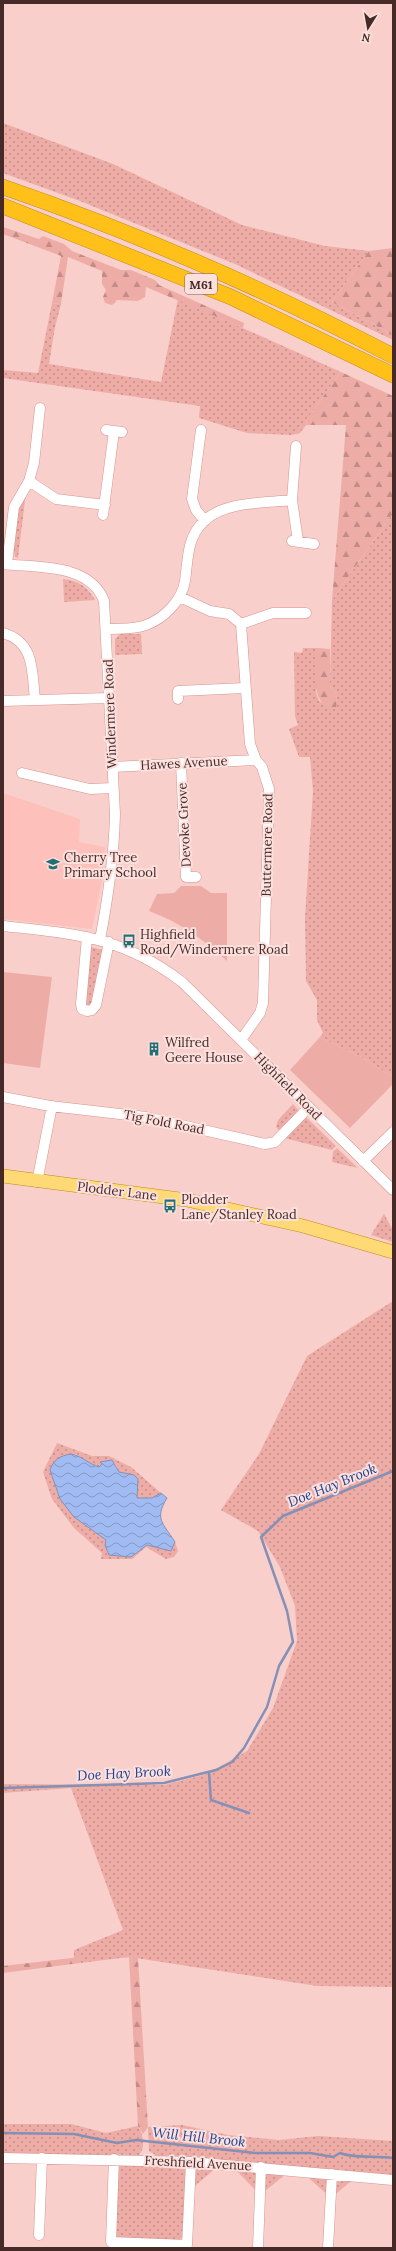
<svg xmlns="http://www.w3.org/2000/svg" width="396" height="2251" viewBox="0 0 396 2251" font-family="Lora,serif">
<defs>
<pattern id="grass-dots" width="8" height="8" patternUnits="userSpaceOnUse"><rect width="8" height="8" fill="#eeaca7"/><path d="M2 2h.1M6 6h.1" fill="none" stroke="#c38c88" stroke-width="1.8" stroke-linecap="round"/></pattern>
<pattern id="forest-firs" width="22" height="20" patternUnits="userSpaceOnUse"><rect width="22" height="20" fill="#eeaca7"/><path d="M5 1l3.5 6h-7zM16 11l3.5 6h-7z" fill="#c38c88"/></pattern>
<pattern id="water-waves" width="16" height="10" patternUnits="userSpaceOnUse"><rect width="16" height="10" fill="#a1bcf3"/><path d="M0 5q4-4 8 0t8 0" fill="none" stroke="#8599c5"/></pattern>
</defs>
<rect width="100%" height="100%" fill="#f9cfcb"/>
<!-- built -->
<path fill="#fdc0ba" d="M3,793L80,819L79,842L105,847L102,880L92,929L3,919Z"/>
<!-- grass -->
<path fill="url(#grass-dots)" d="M3,123L113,164L242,225L325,246L369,251L332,302L393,335V340L235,264L80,201L3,173Z
M178,299L341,372L307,419L306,425L300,433L291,435L247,433L199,418L200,406L3,378V370L38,373L52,303L61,304L55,327L49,364L161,382Z
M26,492L18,558L15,557L14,551H12L16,513Z
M393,513V1077L361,1057L320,1037L323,1033L317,1020V1000L306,981L305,918L313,791L310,757H299L289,729L298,725L295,716L294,652L302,653L303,648H318L316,692L319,701L335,709L337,696L330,686L332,600Z
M63,579C78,580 88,587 95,600L64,602Z
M120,634H141L142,654L115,655V639Z
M90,947L104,950L93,1003L89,1007L85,1005Z
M293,1104L299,1111L279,1130L276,1127L278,1120Z
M306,1117L336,1146L332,1150L284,1138Z
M337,1148L358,1168L332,1162L333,1152Z
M384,1214L393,1230V1242L371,1235Z
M393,1301V1987L317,1986L129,1957L80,1963V1957L74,1958V1950L123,1930L71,1788L3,1793V1784L164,1785L207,1774L247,1751L273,1708L297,1641L295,1606L280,1567L258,1531L221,1510L259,1454L307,1356Z
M57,1443L92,1456H109L131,1467L161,1493L152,1498H137L138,1479L134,1475L119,1472L115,1463L101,1462L102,1464L99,1467L88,1463L76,1454L61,1456L74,1517L106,1540L137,1553C147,1541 157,1547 171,1551L175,1542L178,1551L174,1557L166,1559L146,1547L132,1559H101L102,1553L74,1528L52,1499L43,1472Z
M3,2124H71L106,2133L138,2126C143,2134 146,2147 139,2155L3,2154Z
M182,2125L228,2135L279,2140L318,2136L393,2141V2175L157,2156L149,2151L148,2127Z
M191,2162L221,2164L190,2190Z
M119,2164L184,2167L187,2169L184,2235L179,2240L116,2238L117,2166Z
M231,2165L291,2170L260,2195Z
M301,2171L357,2176L331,2198Z"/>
<!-- forest -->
<path fill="url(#forest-firs)" d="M3,227L39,239L43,236L64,244L72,251L121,270H131L155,280L159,285L244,323L243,328L146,287L145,297L138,301L117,300L112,305L105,303L103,297L106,290L102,284V271L68,257L61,304L52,303L61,256L3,234Z
M393,248V335L332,302L369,251Z
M341,372L393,396V513L332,600L346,425H306L307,419Z
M318,648L330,649V686L337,696L336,709C307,705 317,669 318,648Z
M80,1957V1963L3,1973V1966Z
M129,1957L138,1958L148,2127L143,2134L138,2126Z"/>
<!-- park -->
<path fill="#eeaca7" d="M181,886H201L211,893H227V961C203,939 179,922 149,911L157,894L174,893Z
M3,972L52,977L40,1068L3,1063Z
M320,1037L361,1057L393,1077V1084L350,1128L290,1070Z"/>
<!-- water -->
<path fill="url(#water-waves)" stroke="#8590b6" d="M71,1454C80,1455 89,1464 99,1467L102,1464L100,1462L112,1460L119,1472L134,1475L138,1479L137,1498H152L161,1493L167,1498C154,1519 163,1523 175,1542L171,1551L147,1545L131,1557L109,1555L105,1545L106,1540L74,1517L60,1499L50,1470C54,1459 60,1456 71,1454Z"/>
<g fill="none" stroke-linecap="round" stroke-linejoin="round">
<!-- stream -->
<path stroke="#8590b6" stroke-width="2.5" d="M209,1773L211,1800L249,1813
M3,1788L164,1783L216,1770L232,1762L244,1748L267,1707L279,1666L293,1642L287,1611L261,1537L283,1516L393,1471
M3,2133L74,2134L117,2143L136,2140L255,2153H310L333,2157L340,2153C354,2159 377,2155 393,2158"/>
<!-- minor casing -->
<g stroke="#d5948f" stroke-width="11">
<path id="minor" d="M106,430L122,432
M201,430L192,499L196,510L205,521
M296,446L292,500L298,541
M29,481L56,499L105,505
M103,515L114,431
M292,541L314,544
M3,564C37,568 90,563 104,601L115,814C114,857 108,898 100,940
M7,564L14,507L29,481L34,463L40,408
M180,597L210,611L229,614L241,624L250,744L256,760L262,767L269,789L263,1003L260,1013L241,1040
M241,624L273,613H306
M107,629C119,628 134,630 146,625C165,618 182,600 185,581C188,559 187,537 204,521C225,501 265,503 292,500
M3,633C35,642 32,672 35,700
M178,699V691L245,688
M3,701L109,698
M181,763L186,877H196
M112,767L256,760
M22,773L90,789L113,788
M3,926C75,934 122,936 182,982L393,1190
M87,937L81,1004L82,1009L87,1011L92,1010L96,1005L109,942
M3,1097L50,1106L146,1117L265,1144L275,1142L309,1107
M363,1161L393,1132
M37,1182L52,1106
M3,2158L191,2162L393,2180
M114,2159L111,2242L187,2245L191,2162
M39,2235L42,2158
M258,2248L261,2167
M328,2248L332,2174"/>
</g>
<!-- major casing -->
<g stroke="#be8c1f" stroke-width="14">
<path id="major" d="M3,1176L187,1200L303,1226L393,1252"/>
</g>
<!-- highway casing -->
<g stroke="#be8c1f" stroke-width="16">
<path id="highway" d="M3,187C137,233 267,290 393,356
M3,206L231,297L393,375"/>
</g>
<!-- minor -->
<use href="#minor" stroke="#fff" stroke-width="10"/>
<!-- major -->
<use href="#major" stroke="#ffd976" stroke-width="13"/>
<!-- highway -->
<use href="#highway" stroke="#ffc01a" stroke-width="15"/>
</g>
<!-- icons -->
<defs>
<g id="school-bare" transform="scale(1.08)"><path d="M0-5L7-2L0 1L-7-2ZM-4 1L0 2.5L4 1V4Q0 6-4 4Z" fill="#246e75" stroke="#fce0dd" stroke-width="2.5" paint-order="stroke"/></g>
<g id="bus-bare" transform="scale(1.08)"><path d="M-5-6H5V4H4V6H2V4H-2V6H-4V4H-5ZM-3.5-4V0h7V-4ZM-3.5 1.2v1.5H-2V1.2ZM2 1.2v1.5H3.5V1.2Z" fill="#246e75" stroke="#fce0dd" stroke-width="2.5" paint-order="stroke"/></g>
<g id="building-bare" transform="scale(1.08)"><path d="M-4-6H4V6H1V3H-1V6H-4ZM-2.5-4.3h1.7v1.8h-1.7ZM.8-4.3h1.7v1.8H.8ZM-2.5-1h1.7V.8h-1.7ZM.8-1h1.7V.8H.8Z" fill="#246e75" stroke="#fce0dd" stroke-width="2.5" paint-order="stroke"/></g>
</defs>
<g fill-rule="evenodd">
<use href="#school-bare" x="53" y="864"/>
<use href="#bus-bare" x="129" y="941"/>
<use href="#building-bare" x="154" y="1049"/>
<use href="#bus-bare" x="170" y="1206"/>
</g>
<g text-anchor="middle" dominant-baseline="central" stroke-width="4" stroke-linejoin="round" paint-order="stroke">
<!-- shield labels -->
<rect fill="#fce0dd" stroke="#7c615e" stroke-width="1" x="185" y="274" width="32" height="20" rx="3"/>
<g font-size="12" font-weight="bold" fill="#452a28">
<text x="201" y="284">M61</text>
</g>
<!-- street labels -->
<g font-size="13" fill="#452a28" stroke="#fce0dd">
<text transform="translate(110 714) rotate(-92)">Windermere Road</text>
<text transform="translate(184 763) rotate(-3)">Hawes Avenue</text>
<text transform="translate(184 825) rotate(-93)">Devoke Grove</text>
<text transform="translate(267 845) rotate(-89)">Buttermere Road</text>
<text transform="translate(288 1086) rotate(45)">Highfield Road</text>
<text transform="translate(164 1122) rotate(11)">Tig Fold Road</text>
<text transform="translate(117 1191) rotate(7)">Plodder Lane</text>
<text transform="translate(198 2163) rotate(3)">Freshfield Avenue</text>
</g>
<!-- poi labels -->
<g font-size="13" fill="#452a28" stroke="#fce0dd" text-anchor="start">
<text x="64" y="857">Cherry Tree<tspan x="64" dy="15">Primary School</tspan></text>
<text x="140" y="934">Highfield<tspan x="140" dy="15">Road/Windermere Road</tspan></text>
<text x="165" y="1042">Wilfred<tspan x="165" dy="15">Geere House</tspan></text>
<text x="181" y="1199">Plodder<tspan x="181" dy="15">Lane/Stanley Road</tspan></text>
</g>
<!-- water labels -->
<g font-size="14" font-style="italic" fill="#214290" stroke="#fce0dd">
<text transform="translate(332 1485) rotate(-22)">Doe Hay Brook</text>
<text transform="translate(124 1773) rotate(-3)">Doe Hay Brook</text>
<text transform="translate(199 2137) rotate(6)">Will Hill Brook</text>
</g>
</g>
<!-- border -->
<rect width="396" height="2251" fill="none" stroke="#452a28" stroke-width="8"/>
<!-- north arrow -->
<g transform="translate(368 28) rotate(191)" stroke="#fce0dd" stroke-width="3" paint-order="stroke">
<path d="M0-3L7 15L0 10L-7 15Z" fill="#452a28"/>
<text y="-6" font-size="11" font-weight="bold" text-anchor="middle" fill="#452a28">N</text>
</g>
</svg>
